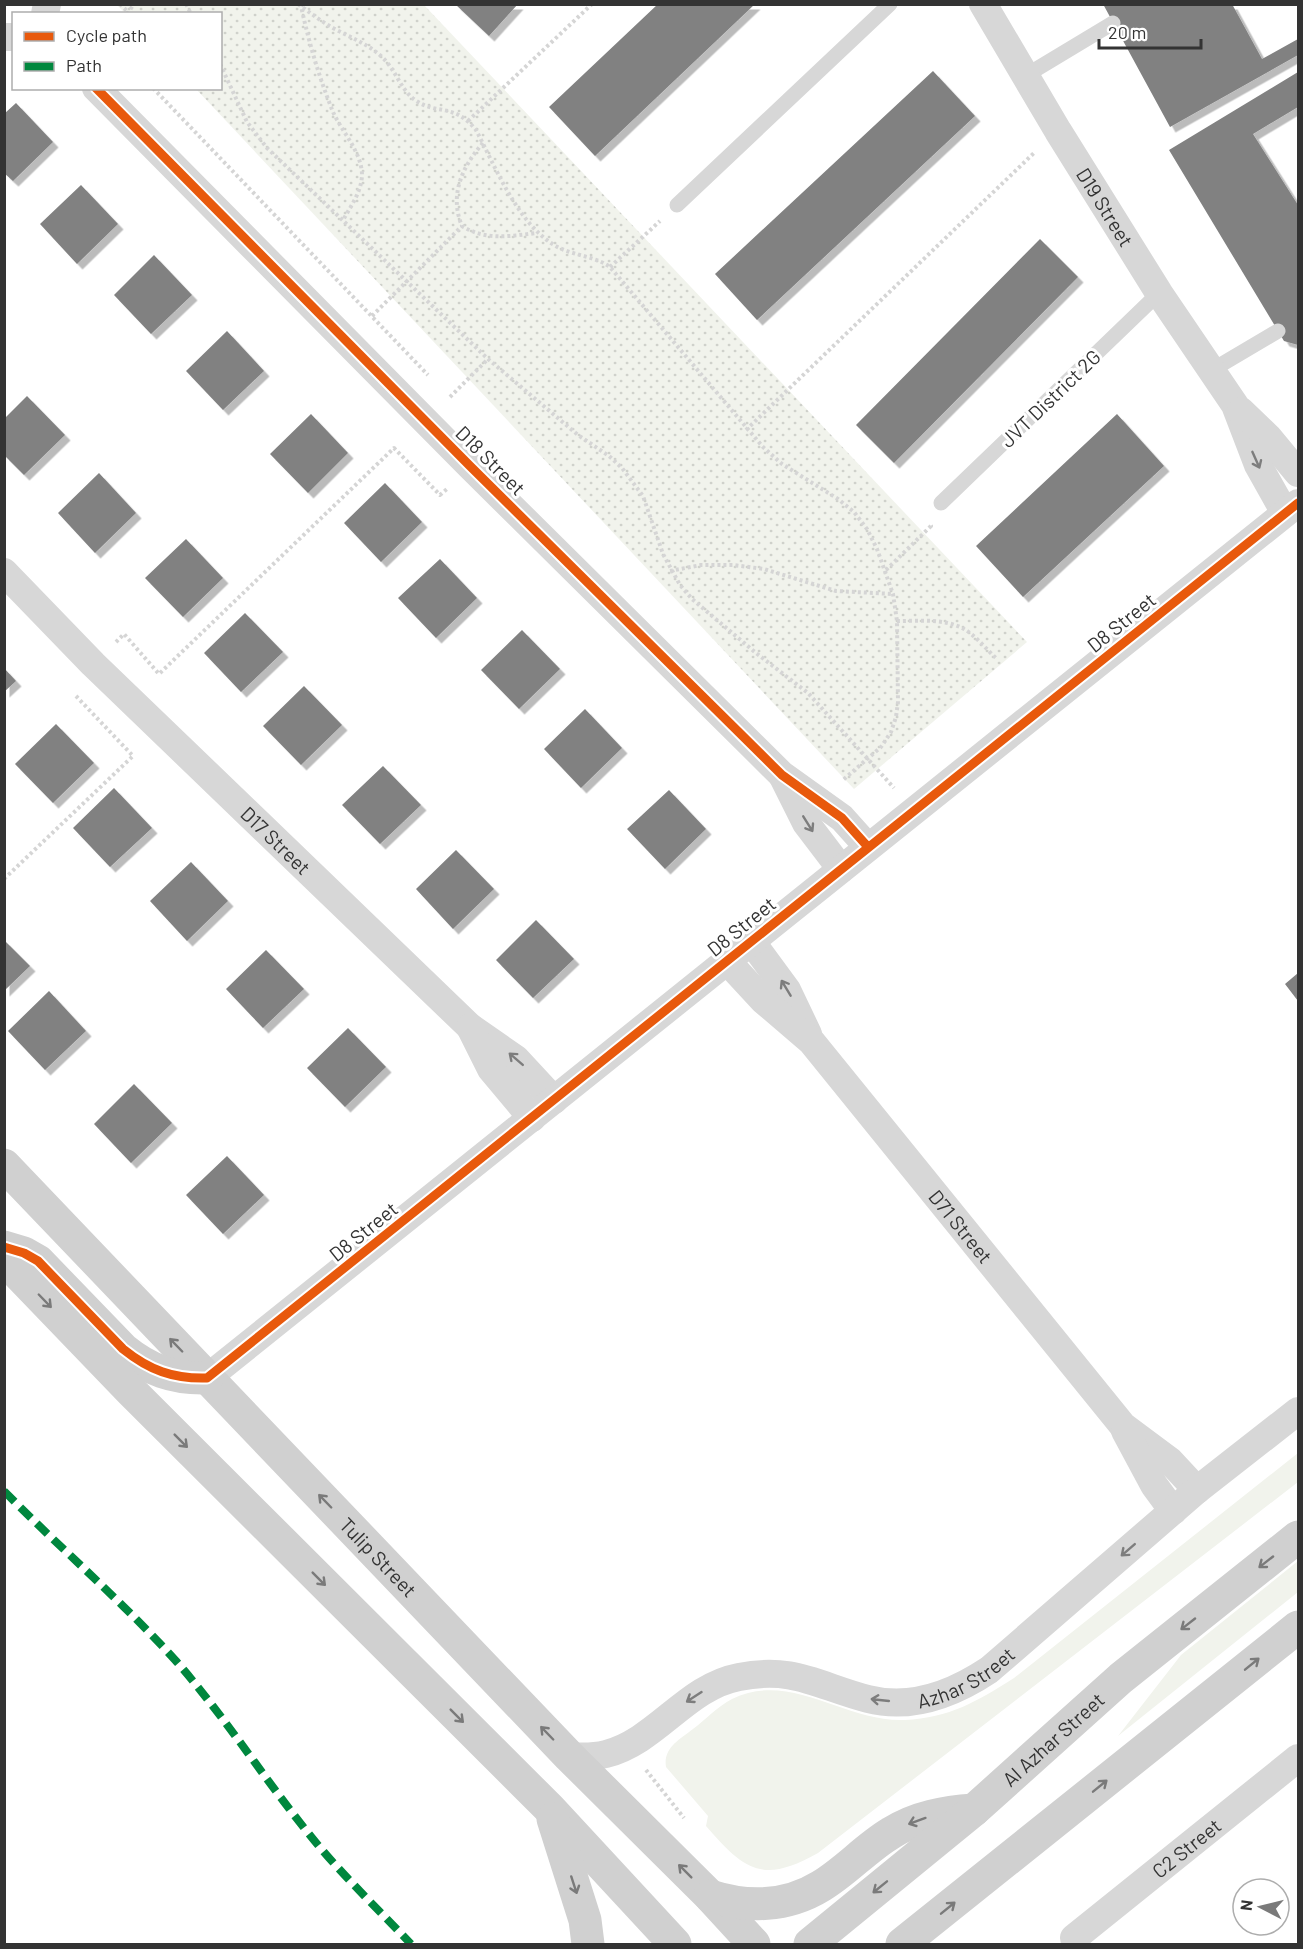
<svg xmlns="http://www.w3.org/2000/svg" width="1303" height="1949" viewBox="0 0 1303 1949" font-family="Barlow,sans-serif">
<defs>
<pattern id="grass-dots" width="8" height="8" patternUnits="userSpaceOnUse" patternTransform="scale(1.5)"><rect width="8" height="8" fill="#f1f3ec"/><path d="M2 2h.1M6 6h.1" fill="none" stroke="#cfd1cb" stroke-width="1.8" stroke-linecap="round"/></pattern>
<filter id="shadow"><feDropShadow dx="5.5" dy="5.5" stdDeviation="0" flood-color="#0004"/></filter>
</defs>
<rect width="100%" height="100%" fill="#fff"/>
<!-- grass -->
<path fill="url(#grass-dots)" d="M117,5H424L1027,642L854,789L196,89L220,88V14L125,13Z"/>
<!-- garden -->
<path fill="#f1f3ec" d="M1298,1453V1482L818,1853C763,1884 745,1871 706,1826L708,1816L666,1767C663,1748 679,1740 693,1729C705,1720 718,1706 732,1699C791,1670 846,1723 905,1720C949,1718 978,1701 1014,1678Z
M1298,1561V1592L1118,1736L1181,1655Z"/>
<!-- building -->
<path fill="#818181" filter="url(#shadow)" d="M455,4H518L489,36Z
M658,4H755L595,156L549,107Z
M1103,4H1232L1262,59L1298,39V55L1170,127Z
M933,71L975,116L757,320L715,274Z
M1298,72V107L1253,134L1298,205V345L1284,341L1169,150Z
M16,103L53,142L13,181L4,173V114Z
M81,185L118,224L77,264L40,224Z
M1040,239L1078,277L894,463L856,425Z
M154,255L192,295L151,334L114,295Z
M227,331L264,371L223,410L186,371Z
M27,396L65,435L24,475L4,455V419Z
M311,414L348,453L308,493L270,454Z
M1117,414L1164,466L1023,597L976,546Z
M99,473L136,513L95,553L58,513Z
M385,483L422,522L381,562L344,523Z
M186,539L223,578L183,617L145,578Z
M440,559L477,598L436,638L398,598Z
M245,613L283,652L241,692L204,653Z
M522,630L560,669L519,709L481,670Z
M4,668L16,681L4,692Z
M304,686L342,725L301,765L263,726Z
M585,709L622,748L581,788L544,749Z
M56,724L94,763L53,803L15,764Z
M383,766L421,805L380,844L342,805Z
M114,788L152,828L110,867L73,828Z
M669,790L706,829L665,869L627,829Z
M456,850L494,889L453,929L416,889Z
M191,862L228,901L187,941L150,901Z
M536,920L574,959L533,998L496,960Z
M4,940L30,966L4,991Z
M266,950L304,989L263,1028L226,989Z
M1298,973V1001L1285,984Z
M49,991L86,1031L45,1070L8,1031Z
M348,1028L386,1067L345,1107L307,1068Z
M134,1084L172,1123L131,1163L94,1124Z
M227,1156L264,1195L223,1234L186,1195Z"/>
<g fill="none" stroke-linecap="round" stroke-linejoin="round">
<!-- path -->
<path stroke="#d5d5d5" stroke-width="4" stroke-dasharray="3 3" stroke-linecap="butt" d="M120,4L128,12
M186,4L191,14
M298,4C310,13 321,21 333,28C351,38 369,44 384,59C396,71 401,90 415,100C438,116 453,102 476,130C496,168 517,222 554,245C572,256 593,255 610,267L763,447L782,464L838,499L854,512L867,529L877,549L893,594L897,621L898,702L896,717L891,732L881,747L843,780
M303,4L301,6C309,43 319,77 333,112C342,132 361,151 362,174C362,191 351,206 343,220
M127,14L134,4
M220,64L247,122L267,148L488,359L578,435L609,456L622,468L643,496L663,554L680,585L692,599L756,653L808,693L894,788
M153,88L428,375
M468,121L592,4
M483,143C462,167 449,195 462,226C486,241 510,236 537,233
M610,267L660,221
M372,316L462,226
M450,397L488,359
M746,430L1035,152
M886,570L931,526L929,524
M670,571L701,565H733L764,569L836,591L893,594
M897,621C919,621 944,618 964,629C976,636 986,649 996,658
M116,642L124,634L159,674L394,448L440,495L447,489
M4,879L133,756L76,696
M646,1770L684,1818"/>
<!-- lane -->
<path stroke="#d7d7d7" stroke-width="15" d="M1025,76L1113,23
M677,205L890,4
M1212,370L1278,331
M941,503L1159,293"/>
<!-- street -->
<g stroke="#d7d7d7" stroke-width="28">
<path id="s1" d="M983,4L1058,131L1159,293L1235,405L1258,465L1285,513"/>
<path d="M45,14L47,4"/>
<path d="M4,37H14"/>
<path d="M96,88L470,466L782,775L842,818L868,847"/>
<path d="M1241,411L1268,437L1298,473"/>
<path id="s2" d="M4,572L93,664L470,1027L516,1059L554,1100"/>
<path d="M783,777L806,823L841,869"/>
<path d="M751,941L787,990L808,1034"/>
<path id="s3" d="M726,960L763,1000L811,1041L1123,1426L1170,1461L1197,1490"/>
<path d="M470,1027L491,1069L532,1118"/>
<path d="M207,1378L1298,503"/>
<path d="M1125,1431L1154,1485L1173,1511"/>
<path id="s4" d="M569,1756C582,1757 594,1757 606,1754C657,1741 686,1687 739,1677C794,1666 818,1686 868,1699C911,1710 953,1694 989,1670L1197,1490L1298,1411"/>
<path id="s5" d="M1074,1938L1298,1758"/>
</g>
<!-- secondary -->
<g stroke="#d0d0d0" stroke-width="33">
<path id="s6" d="M4,1165L569,1756L710,1896L754,1944"/>
<path d="M4,1247L24,1253L38,1261L123,1349C149,1370 173,1379 207,1378"/>
<path d="M4,1259L131,1391L550,1809L675,1944"/>
<path d="M553,1819L585,1920L588,1944"/>
<path d="M710,1896C748,1908 787,1907 821,1886C846,1871 866,1848 891,1833C916,1817 945,1812 974,1810"/>
<path id="s7" d="M810,1944L974,1810L1121,1678L1298,1537"/>
<path d="M902,1944L1298,1627"/>
</g>
<!-- quiet -->
<path stroke="#00873e" stroke-width="8" stroke-dasharray="15 8" stroke-linecap="butt" d="M4,1491C61,1549 122,1601 176,1661C225,1717 263,1777 309,1834C340,1873 377,1908 411,1944"/>
<!-- cycleway casing -->
<g stroke="#fff" stroke-width="13">
<path id="cycleway" d="M96,88L470,466L782,775L842,818L868,847
M4,1247L24,1253L38,1261L123,1349C149,1370 173,1379 207,1378L1298,503"/>
</g>
<!-- cycleway -->
<use href="#cycleway" stroke="#e8590c" stroke-width="9"/>
</g>
<!-- one-way arrows -->
<defs><path id="oneway-shaft" d="M-6 0H5M1.5-3L5.5 0L1.5 3" fill="none" stroke-width="1.6" stroke-linecap="round" stroke-linejoin="round" transform="scale(1.5)"/></defs>
<g stroke="#7d7d7d">
<use href="#oneway-shaft" transform="translate(1256 460) rotate(66)"/>
<use href="#oneway-shaft" transform="translate(808 824) rotate(58)"/>
<use href="#oneway-shaft" transform="translate(786 988) rotate(-121)"/>
<use href="#oneway-shaft" transform="translate(516 1059) rotate(-139)"/>
<use href="#oneway-shaft" transform="translate(1128 1550) rotate(139)"/>
<use href="#oneway-shaft" transform="translate(694 1697) rotate(147)"/>
<use href="#oneway-shaft" transform="translate(880 1700) rotate(-174)"/>
</g>
<g stroke="#7a7a7a">
<use href="#oneway-shaft" transform="translate(45 1301) rotate(46)"/>
<use href="#oneway-shaft" transform="translate(176 1345) rotate(-134)"/>
<use href="#oneway-shaft" transform="translate(181 1441) rotate(45)"/>
<use href="#oneway-shaft" transform="translate(325 1501) rotate(-134)"/>
<use href="#oneway-shaft" transform="translate(1266 1562) rotate(142)"/>
<use href="#oneway-shaft" transform="translate(319 1579) rotate(45)"/>
<use href="#oneway-shaft" transform="translate(1188 1624) rotate(142)"/>
<use href="#oneway-shaft" transform="translate(1252 1664) rotate(-39)"/>
<use href="#oneway-shaft" transform="translate(457 1716) rotate(45)"/>
<use href="#oneway-shaft" transform="translate(547 1733) rotate(-134)"/>
<use href="#oneway-shaft" transform="translate(1100 1786) rotate(-39)"/>
<use href="#oneway-shaft" transform="translate(917 1821) rotate(160)"/>
<use href="#oneway-shaft" transform="translate(685 1871) rotate(-135)"/>
<use href="#oneway-shaft" transform="translate(574 1885) rotate(72)"/>
<use href="#oneway-shaft" transform="translate(880 1887) rotate(141)"/>
<use href="#oneway-shaft" transform="translate(948 1908) rotate(-39)"/>
</g>
<g text-anchor="middle" dominant-baseline="central" stroke-width="6" stroke-linejoin="round" paint-order="stroke">
<!-- street labels -->
<g font-size="20" fill="#333" stroke="#fff">
<text stroke="none"><textPath href="#s1" startOffset="237">D19 Street</textPath></text>
<text transform="translate(1050 398) rotate(-44)">JVT District 2G</text>
<text transform="translate(491 460) rotate(45)">D18 Street</text>
<text transform="translate(1121 622) rotate(-39)">D8 Street</text>
<text stroke="none"><textPath href="#s2" startOffset="382">D17 Street</textPath></text>
<text transform="translate(741 926) rotate(-39)">D8 Street</text>
<text stroke="none"><textPath href="#s3" startOffset="356">D71 Street</textPath></text>
<text transform="translate(363 1231) rotate(-39)">D8 Street</text>
<text stroke="none"><textPath href="#s6" startOffset="542">Tulip Street</textPath></text>
<text stroke="none"><textPath href="#s4" startOffset="429">Azhar Street</textPath></text>
<text stroke="none"><textPath href="#s7" startOffset="318">Al Azhar Street</textPath></text>
<text stroke="none"><textPath href="#s5" startOffset="144">C2 Street</textPath></text>
</g>
</g>
<!-- border -->
<rect width="1303" height="1949" fill="none" stroke="#333333" stroke-width="12"/>
<!-- legend -->
<rect x="12" y="12" width="210" height="78" fill="#ffffff" stroke="#adadad" stroke-width="1.5"/>
<rect x="24" y="32" width="30" height="9" fill="#e8590c" stroke="#adadad" stroke-width="1.5"/>
<text x="66" y="42" font-size="18" fill="#333333">Cycle path</text>
<rect x="24" y="62" width="30" height="9" fill="#00873e" stroke="#adadad" stroke-width="1.5"/>
<text x="66" y="72" font-size="18" fill="#333333">Path</text>
<!-- north arrow -->
<g transform="translate(1261 1907) rotate(277)"><circle r="28" fill="#ffffff" stroke="#adadad" stroke-width="1.5"/>
<path d="M0-4.5L10 22L0 15L-10 22Z" fill="#7a7a7a"/>
<text y="-9" font-size="16" font-weight="bold" text-anchor="middle" fill="#333333">N</text>
</g>
<!-- scale -->
<path d="M1099 39v9h102v-9" fill="none" stroke="#333333" stroke-width="3"/>
<text x="1108" y="39" font-size="18" fill="#333333" stroke="#ffffff" stroke-width="4.5" paint-order="stroke">20 m</text>
</svg>
